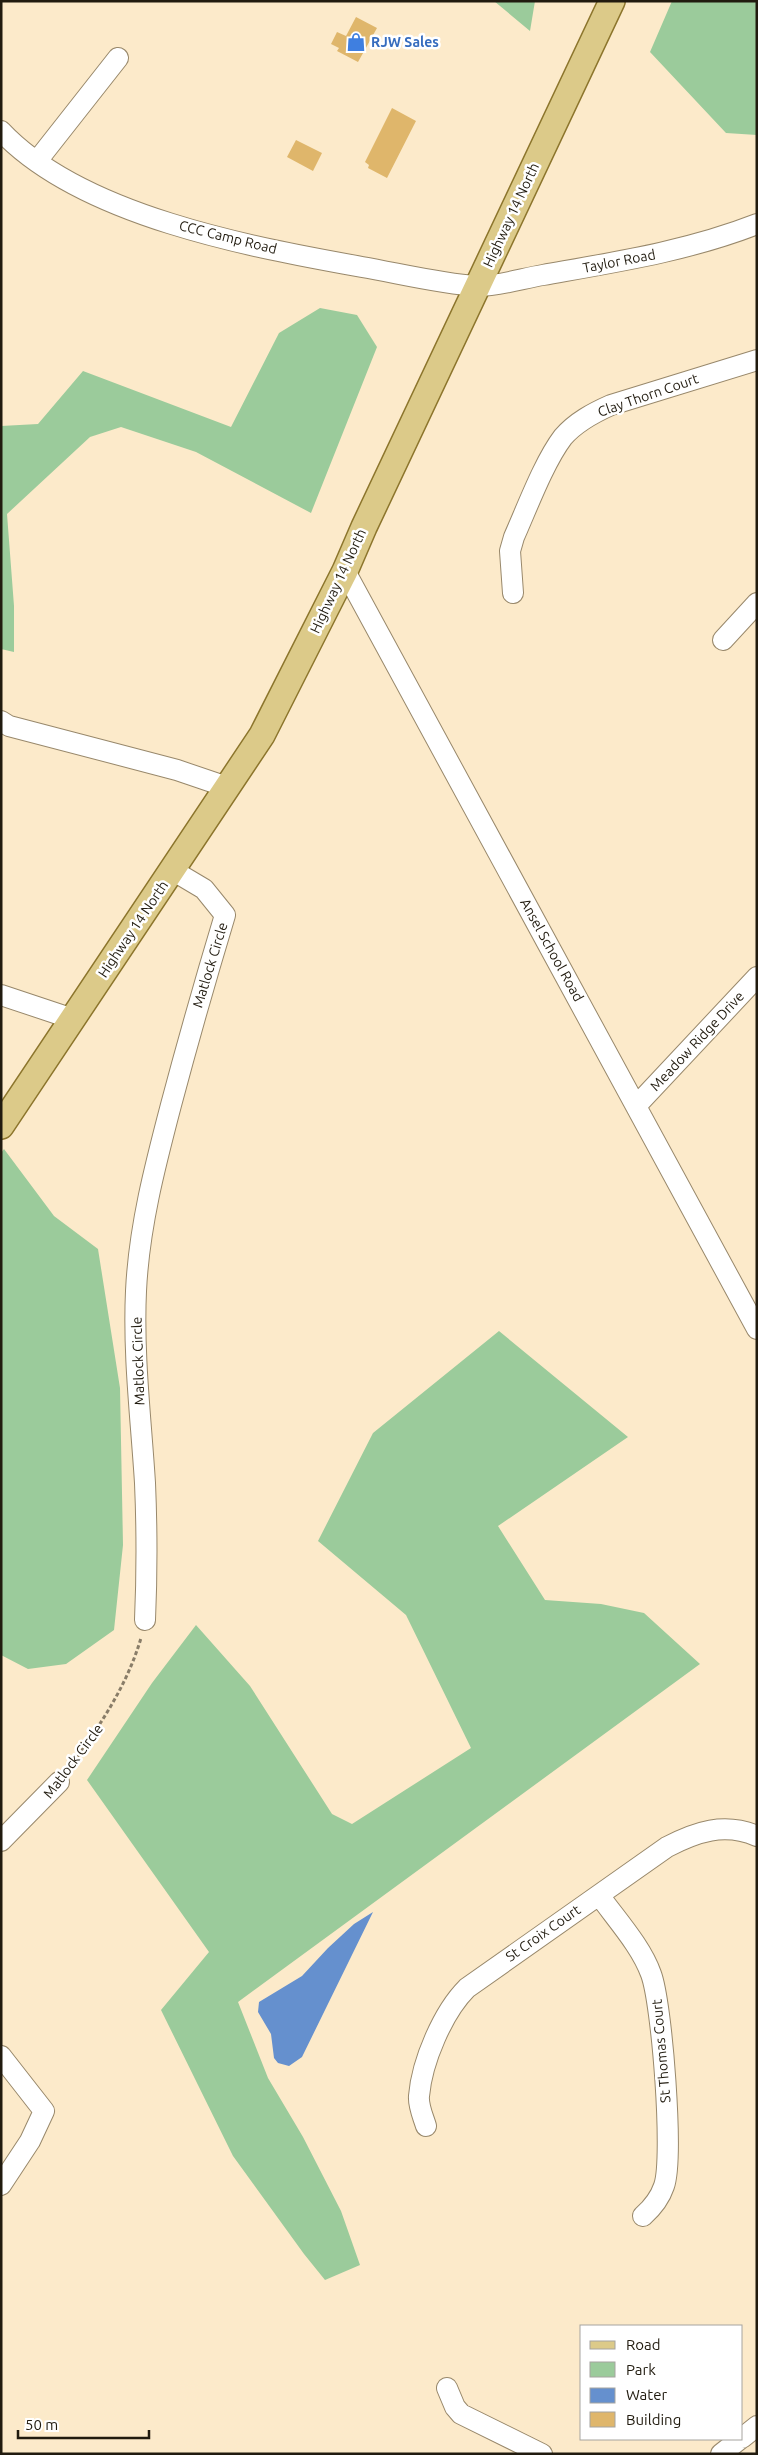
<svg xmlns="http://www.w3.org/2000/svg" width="758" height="2455" viewBox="0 0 758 2455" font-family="Ubuntu,sans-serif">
<rect width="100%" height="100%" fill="#fceaca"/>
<!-- green -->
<path fill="#9bcb9b" d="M494,1H535L530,31Z
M672,1H757V135L726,133L650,52Z
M320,308L357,315L377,347L311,513L196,452L121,427L90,437L7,514L14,606V652L1,649V426L38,424L83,371L231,427L279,333Z
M4,1149L54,1216L98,1249L120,1388L123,1545L114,1630L66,1664L28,1669L1,1655V1153Z
M499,1331L628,1437L498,1526L545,1600L601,1604L644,1613L700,1664L238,2002L268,2078L303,2137L341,2211L360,2265L325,2280L304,2254L233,2156L161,2010L209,1952L87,1780L152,1683L196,1625L250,1686L332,1814L352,1824L471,1748L406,1615L318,1541L373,1433Z"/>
<!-- water -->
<path fill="#6590ce" d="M373,1912L302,2057L289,2066L278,2063L274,2058L271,2034L258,2012L259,2002L302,1976L328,1948L354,1924Z"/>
<!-- building -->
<path fill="#dfb66b" d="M356,17L377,28L358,62L337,51L339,48L331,44L337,32L346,36Z
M392,108L416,121L387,178L368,168L369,165L365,162Z
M296,140L322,153L313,171L287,157Z"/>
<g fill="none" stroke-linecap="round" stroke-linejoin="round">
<!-- minor casing -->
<g stroke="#98886b" stroke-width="22">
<path id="minor" d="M1,131C81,216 251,247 362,267C397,273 442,284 476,286C496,287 524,278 543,275C616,262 688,251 757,224
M37,161L118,58
M345,571L757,1329
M513,593L510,551L514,537C527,508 544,462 563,437C576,422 593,413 611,405L757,360
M723,640L757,603
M1,721L9,726L177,770L227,787
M1,995L73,1019
M637,1105L757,977
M145,1620C147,1574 147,1529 145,1483C141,1419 133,1355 136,1291C139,1227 155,1166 171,1105C188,1041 206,978 225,915L204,889L172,870
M1,1841L59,1782
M599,1895C616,1919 641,1946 651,1974C662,2003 674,2158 664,2186C660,2198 652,2208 643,2216
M1,2056L44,2111L30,2141L1,2185
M426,2126C423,2116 418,2106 419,2096C422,2061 443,2012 467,1988L667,1847C696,1832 724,1822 757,1836
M447,2388L455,2407L461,2414L542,2454
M742,2438L757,2426
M721,2454L740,2439"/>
</g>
<!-- major casing -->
<g stroke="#8c752c" stroke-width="28">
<path id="major" d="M1,1126L262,735L345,571L364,527L612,1"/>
</g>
<!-- path -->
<path stroke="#897d68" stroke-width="3" stroke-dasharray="4 2.5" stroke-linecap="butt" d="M70,1767C99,1727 127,1686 141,1638"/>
<!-- minor -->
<use href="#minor" stroke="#fff" stroke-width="20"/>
<!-- major -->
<use href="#major" stroke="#dcca89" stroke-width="25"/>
</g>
<!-- icons -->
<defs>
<g id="shop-bare" transform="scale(1.5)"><path d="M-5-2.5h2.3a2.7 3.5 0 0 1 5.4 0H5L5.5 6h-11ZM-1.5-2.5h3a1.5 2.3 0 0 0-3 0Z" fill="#3f7fe0" stroke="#fff" stroke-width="2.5" paint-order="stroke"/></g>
</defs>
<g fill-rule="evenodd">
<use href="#shop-bare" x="356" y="42"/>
</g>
<g text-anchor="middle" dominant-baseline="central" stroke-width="5" stroke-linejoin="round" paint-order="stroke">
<!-- shop labels -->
<g font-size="14" font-weight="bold" fill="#366cbe" stroke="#fff" text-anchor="start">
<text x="371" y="42">RJW Sales</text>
</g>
<!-- street labels -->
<g font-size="14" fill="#211b0f" stroke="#fff">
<text transform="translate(511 215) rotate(-65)">Highway 14 North</text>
<text transform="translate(228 237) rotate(14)">CCC Camp Road</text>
<text transform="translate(619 261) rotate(-11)">Taylor Road</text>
<text transform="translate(648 395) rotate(-19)">Clay Thorn Court</text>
<text transform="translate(338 581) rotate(-65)">Highway 14 North</text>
<text transform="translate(133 929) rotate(-56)">Highway 14 North</text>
<text transform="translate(552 950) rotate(61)">Ansel School Road</text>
<text transform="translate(210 965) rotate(-73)">Matlock Circle</text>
<text transform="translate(697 1041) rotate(-47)">Meadow Ridge Drive</text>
<text transform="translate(138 1361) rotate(-92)">Matlock Circle</text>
<text transform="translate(73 1761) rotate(-53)">Matlock Circle</text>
<text transform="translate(543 1933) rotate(-35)">St Croix Court</text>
<text transform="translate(661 2051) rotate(-95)">St Thomas Court</text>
</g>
</g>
<!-- border -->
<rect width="758" height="2455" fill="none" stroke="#211b0f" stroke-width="5"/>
<!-- legend -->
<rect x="580" y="2325" width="162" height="115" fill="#ffffff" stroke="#a6a49f"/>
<rect x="590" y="2341" width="25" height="8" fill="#dcca89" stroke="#a6a49f"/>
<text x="626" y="2350" font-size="15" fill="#211b0f">Road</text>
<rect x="590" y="2362" width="25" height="15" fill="#9bcb9b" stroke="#a6a49f"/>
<text x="626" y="2375" font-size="15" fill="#211b0f">Park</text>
<rect x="590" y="2388" width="25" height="15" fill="#6590ce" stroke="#a6a49f"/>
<text x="626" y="2400" font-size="15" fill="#211b0f">Water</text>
<rect x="590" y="2412" width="25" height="15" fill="#dfb66b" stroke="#a6a49f"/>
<text x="626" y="2425" font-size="15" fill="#211b0f">Building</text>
<!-- scale -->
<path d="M18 2430v8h131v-8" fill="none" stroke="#211b0f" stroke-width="2.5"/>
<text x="25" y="2430" font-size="15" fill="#211b0f" stroke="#ffffff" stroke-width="4" paint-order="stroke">50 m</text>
</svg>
